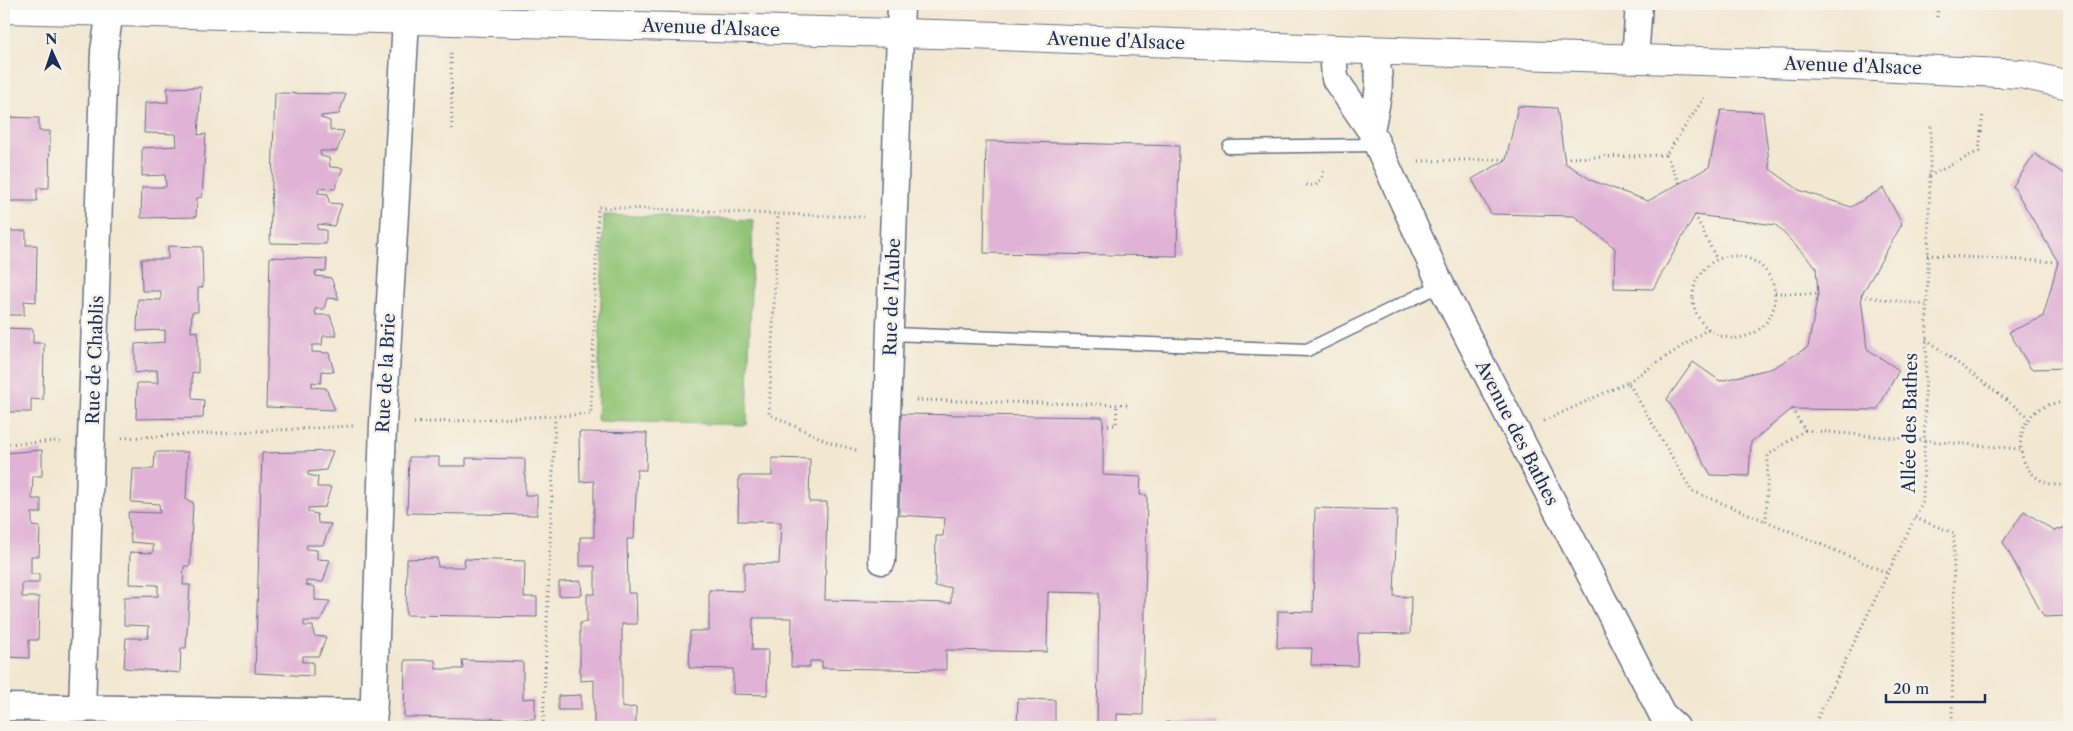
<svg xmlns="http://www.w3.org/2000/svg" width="2073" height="731" viewBox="0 0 2073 731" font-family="'Libre Caslon Text',serif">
<rect width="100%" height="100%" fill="#f7f3e8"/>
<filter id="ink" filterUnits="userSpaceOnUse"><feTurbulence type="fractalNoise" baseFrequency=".02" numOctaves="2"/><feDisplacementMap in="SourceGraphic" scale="10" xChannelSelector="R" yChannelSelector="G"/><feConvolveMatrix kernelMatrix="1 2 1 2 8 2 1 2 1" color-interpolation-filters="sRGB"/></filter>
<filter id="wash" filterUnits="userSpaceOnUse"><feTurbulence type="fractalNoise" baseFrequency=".0096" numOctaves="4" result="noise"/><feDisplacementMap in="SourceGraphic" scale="20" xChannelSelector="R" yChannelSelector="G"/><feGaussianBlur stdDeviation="1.12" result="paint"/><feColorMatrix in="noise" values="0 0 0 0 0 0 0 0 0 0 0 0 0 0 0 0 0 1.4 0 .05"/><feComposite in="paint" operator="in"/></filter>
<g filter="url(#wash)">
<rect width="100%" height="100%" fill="#f2e8d2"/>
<!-- green -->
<path fill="#90c475" stroke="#567a6a" d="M604,215L753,220L747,425L597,421Z"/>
<g id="blocks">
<!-- building -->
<path fill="#e0b2d6" d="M201,87L198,135L206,134L202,197L197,198L196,217L141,218L142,187H166L165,175L142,176V148L177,146L176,134L144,133L145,103L168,102L167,88Z
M275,93L346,94L339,114L321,116V118L330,121V130L344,131L337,151H320L321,156L329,158L330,167L343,168L335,189L319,188L318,193L328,194L329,203L342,204L334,226L318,224L317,229L326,230V244L270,243Z
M1518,106L1557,108L1565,163L1593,181L1648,201L1709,167L1721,110L1763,112L1770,169L1799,190L1851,207L1883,188L1902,224L1861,296L1867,349L1899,370L1877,410L1792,409L1751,442L1749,476L1711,475L1667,399L1693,362L1720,381L1773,368L1808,347L1818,294L1816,267L1776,225L1695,215L1653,289L1614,288L1615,248L1574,216L1491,214L1472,179L1506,160Z
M4,117L39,118V131H50L49,188H37V201H4Z
M986,141L1179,146L1177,256L984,253Z
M2035,154L2064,174L2069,172V368L2031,369L2009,332L2043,317L2058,262L2013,186Z
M4,231H26V245H37L36,302L24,301V315H4Z
M168,246L202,247L203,287L198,288V312H192L191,332L198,331V373L192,372V399L204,400L203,418L136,419L137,383H158L157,370L135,373V344L165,342V330L137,331L138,299L161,300V291H142L141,259H168Z
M270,257L327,259L326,271L315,272L316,276L331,278L339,299L327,298L324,309H315L316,315H330L337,336H323L322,345H312V352L329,353L334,372L322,371L321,383L312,382V387L326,388L335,410L266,407Z
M4,328L33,329V343H44L43,400L31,399V412H4Z
M901,414L1103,417V475L1141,477L1140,495H1147L1143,715L1117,714V727H1097L1099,593L1048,592L1047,652L946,650V670L822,668V661H810V667H791L792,618H753L752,650H768L767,695L733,694V669L689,668L690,631H709V590L744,591V563L779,564L781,522L738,521L739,476H772V458L810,459L809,502H827L825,600L951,603V587H935L936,536H943L945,518L899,515Z
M579,432L647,433L646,470H637L634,539H627L628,593H636L637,624H622V708L636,707V727H594V680L580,681V623L587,622V594H595V566H580V537H594V481L580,482Z
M42,450V476H33L32,499H41V513H32V526L40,527L39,556H31V574H39V583H22V597H39L38,640H29V658L4,657V453Z
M333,451L326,470L308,472V475L318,477L317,487H331L325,507L308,508V512L317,514L318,523L331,524L323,545H307L306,549L317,550V559L330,560L323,582L306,581V585L315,587V600L330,601L320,621H304V626H313L314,636L326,637L319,656H303L302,662H313V676L255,673L262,453Z
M155,452H188L186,500L193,502L190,566H184L183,585H190L186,648H181L180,673L124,668L126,638H148L149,626L124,625V597L158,596V585L129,584L130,552L153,553V544L131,542L128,512L160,513L159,504L131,502L133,469H154Z
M409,457H439V466H466V458L525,459V495H537V515L407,513Z
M1315,508L1397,510L1394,596L1411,597L1410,634L1358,633L1357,666L1311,665L1312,648H1277L1278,611L1313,612Z
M2024,511L2054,531L2069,526V616L2044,617L2003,542Z
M437,558L438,567H465L464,559L525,561L524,597H537V617L406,615L407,559Z
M581,581L582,595L559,596V582Z
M405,660H435L436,669H463L462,660L523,662V699L535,698V719L404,717Z
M581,695V710H558V696Z
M1018,699L1055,700V727H1017Z
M1166,722L1219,723V727H1166Z"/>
</g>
</g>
<g filter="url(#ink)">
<use href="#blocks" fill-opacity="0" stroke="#667087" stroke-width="1"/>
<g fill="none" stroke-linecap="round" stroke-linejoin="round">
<!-- lane casing -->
<g stroke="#667087" stroke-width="15">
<path id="lane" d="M1229,147L1377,145
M891,334L1307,350L1441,285"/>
</g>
<!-- street casing -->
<g stroke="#667087" stroke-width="29">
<path id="street" d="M1333,49L1335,79L1371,131L1441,285L1662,714L1676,727
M1635,59L1639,4
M1371,131C1376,101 1386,78 1371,50
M882,561L901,4
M4,707L374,713
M82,709L104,51L110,12
M373,727L383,424L406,20"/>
</g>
<!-- secondary casing -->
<g stroke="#667087" stroke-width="30">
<path id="secondary" d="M4,9L971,35L1275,47L1854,66L2021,74L2069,85"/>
</g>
<!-- path -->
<path stroke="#667087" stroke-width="3" stroke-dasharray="1 4" stroke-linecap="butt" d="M1937,17L1938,4
M451,53L452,130
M1666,155L1680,184
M1564,158L1666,155L1704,98
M1419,161L1507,159
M1929,176L1979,151L1983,113
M1306,185H1316L1322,178L1324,169
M1695,215L1716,258
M1927,255L2058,262
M1693 297a41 41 0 1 1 82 0a41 41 0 1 1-82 0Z
M1775,293L1818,294
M1861,296L1926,305
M1926,339L2029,417
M1628,382L1708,329
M916,400L1130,405
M2069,403C2004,397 2005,492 2069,485
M1792,409L1805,430L1768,455L1766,521L1888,573
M1544,421L1628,382L1692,491L1766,521
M414,423L591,414L598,207L778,214
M1103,425H1116L1117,405
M1805,430L2020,449
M122,438L353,426
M4,444L61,441
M856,450L831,443L769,414L778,214L864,217
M1915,518L1954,533L1952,727
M543,727L555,417
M1813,727L1923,501L1931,123"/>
<!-- lane -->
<use href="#lane" stroke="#fff" stroke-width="12"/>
<!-- street -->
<use href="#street" stroke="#fff" stroke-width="26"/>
<!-- secondary -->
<use href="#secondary" stroke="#fff" stroke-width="28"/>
</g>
</g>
<g text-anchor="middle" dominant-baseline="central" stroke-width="5" stroke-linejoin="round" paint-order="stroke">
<!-- street labels -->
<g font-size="18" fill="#1b2f5e" stroke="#f7f3e8">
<text transform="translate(711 28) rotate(2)">Avenue d'Alsace</text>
<text transform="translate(1116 41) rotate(2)">Avenue d'Alsace</text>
<text transform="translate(1853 66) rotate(2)">Avenue d'Alsace</text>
<text transform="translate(892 297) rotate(-88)">Rue de l'Aube</text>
<text transform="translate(95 360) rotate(-88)">Rue de Chablis</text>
<text transform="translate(386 373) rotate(-87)">Rue de la Brie</text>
<text transform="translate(1910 423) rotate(-89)">Allée des Bathes</text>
<text transform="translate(1517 433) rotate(63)">Avenue des Bathes</text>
</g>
</g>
<!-- margin -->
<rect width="2073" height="731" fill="none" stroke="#f7f3e8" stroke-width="20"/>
<!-- north arrow -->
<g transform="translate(52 52) rotate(357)" stroke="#f7f3e8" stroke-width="4" paint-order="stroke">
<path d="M0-4L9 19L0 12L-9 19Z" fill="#1b2f5e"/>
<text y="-8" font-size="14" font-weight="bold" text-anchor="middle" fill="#1b2f5e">N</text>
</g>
<!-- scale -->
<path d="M1886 694v8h99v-8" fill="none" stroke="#1b2f5e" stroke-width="2.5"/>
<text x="1893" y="694" font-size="15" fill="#1b2f5e" stroke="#f7f3e8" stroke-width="4" paint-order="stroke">20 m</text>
</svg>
